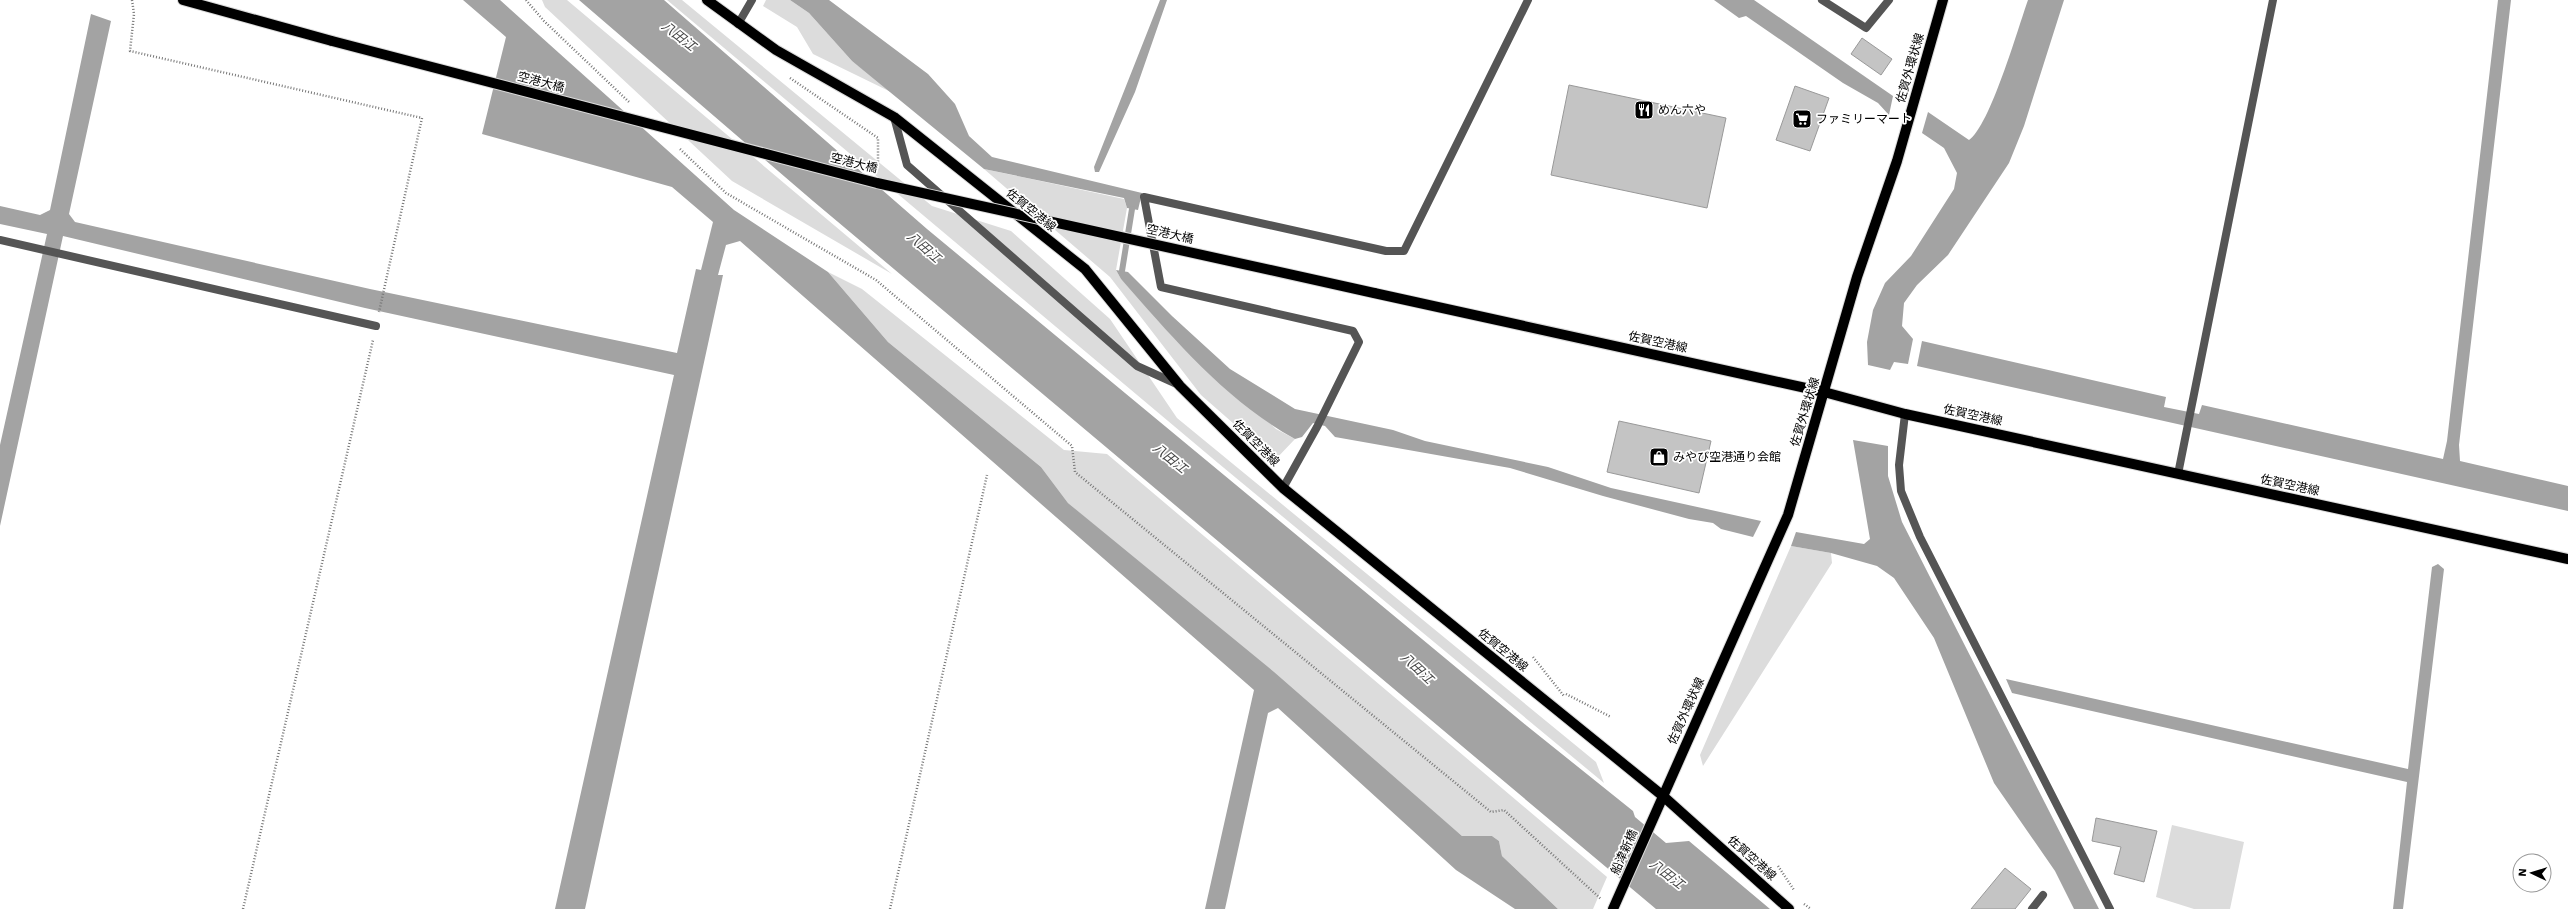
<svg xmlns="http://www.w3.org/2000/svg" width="2568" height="909" viewBox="0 0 2568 909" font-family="'Work Sans','Noto Sans JP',sans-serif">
<rect width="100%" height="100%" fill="#fff"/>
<!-- green -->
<path fill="#dcdcdc" d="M542,0H567L892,274L732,181L545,7Z
M667,0H682L932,206L1011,231L1110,319L1177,418L1596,762L1604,783L1218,463Z
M766,0H790L809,13L852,61L895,94L813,54L797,27L763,6Z
M984,169L1124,199L1127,208L1116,270L1121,279L1276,429L1295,439L1275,460L1201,395L1110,277Z
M828,272L862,289L1064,450L1107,454L1607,877L1593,909H1558L1502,856L1499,841L1492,836H1462L1068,503L1041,467L888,342Z
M1791,546L1831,553L1832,563L1703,766L1700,755Z
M2172,825L2244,842L2230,909H2194L2156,897Z"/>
<!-- water -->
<path fill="#a3a3a3" d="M463,0H500L734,210L828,272L888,342L1041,467L1068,503L1274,672L1462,836H1492L1499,841L1502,856L1558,909H1515L1456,870L1278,708L1268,713L1225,909H1205L1254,690L740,241L726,245L718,275H723L585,909H555L674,375L365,308L63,236L0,526V445L47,234L0,224V206L40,215L50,210L91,14L111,21L69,214L75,222L370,289L677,353L696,269L701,270L713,222L672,187L482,134L506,37Z
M579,0H664L927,229L1527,726L1633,811L1635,817L1666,843L1689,841L1770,909H1656L813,201Z
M790,0H829L928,74L955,104L969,136L992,157L1142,193L1138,210L1127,208L1124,198L984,169L852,61L809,13Z
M1160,0H1167L1135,92L1099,172H1095L1094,167Z
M1714,0H1754L1893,96L1889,115L1878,103L1843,83L1746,16L1739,18Z
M2028,0H2064L2024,126L2009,163L1948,255L1917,285L1904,303L1902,326L1913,339L1908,364L1894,362L1890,370L1868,365L1867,342L1873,310L1885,283L1911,256L1954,189L1957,173L1944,148L1922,133L1928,112L1969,140C1990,126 2018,28 2028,0Z
M2498,0H2511L2459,445L2460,461L2568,486V511L1917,366L1922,341L2166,397L2164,407L2199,414L2202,405L2443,459L2447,441Z
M1116,270L1128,272L1172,316L1230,369L1295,409L1393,430L1425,441L1548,467L1611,488L1761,521L1753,537L1721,529L1713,523L1689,519L1603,496L1510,468L1335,437L1325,426L1313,423L1302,437L1295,439C1225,400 1174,339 1121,279Z
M1853,440L1888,446V476L1902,522L2099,909H2074L2055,871L1994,783L1934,638L1894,578L1877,566L1831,553L1791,546L1796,532L1864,544L1870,539Z
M2438,564L2444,569L2403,909H2393L2407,782L2012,693L2006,679L2408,769L2432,567Z"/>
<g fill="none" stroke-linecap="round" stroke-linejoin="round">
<!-- stream -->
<path stroke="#a3a3a3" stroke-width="6" d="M1122,271L1132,209"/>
</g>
<!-- building -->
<path fill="#c4c4c4" stroke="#999" d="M1862,38L1892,59L1881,75L1851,54Z
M1569,85L1726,118L1707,208L1551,175Z
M1795,86L1829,98L1810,151L1776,140Z
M1619,421L1711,441L1699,493L1607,472Z
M2096,818L2157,831L2144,882L2114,874L2121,847L2092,841Z
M2005,868L2031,889L2015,909H1971Z"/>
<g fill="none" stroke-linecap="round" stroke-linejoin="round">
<!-- primary casing -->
<g stroke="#dbdbdb" stroke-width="12">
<path id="primary" d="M183,0L332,41
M707,0L776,50L894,117L1085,269L1180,386L1283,488L1663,796L1789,909
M1374,293L1824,392L1905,414L2568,559
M1613,909L1788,515L1857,277L1897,161L1943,0"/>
</g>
<!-- path -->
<path stroke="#777" stroke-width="2.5" stroke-dasharray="1 2" stroke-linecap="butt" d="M132,0L134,14L130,51L422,118L379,312
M526,0L544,21L629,102
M790,78L878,138V166
M680,149L726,193L876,280L1072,446L1075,472L1491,812L1504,810L1601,899
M1533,657L1564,696
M1566,694L1611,717
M1778,866L1794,890
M1804,904L1811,909
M243,909L373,340
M890,909L987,475"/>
<!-- service -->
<path stroke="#555" stroke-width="8" d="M1822,0L1866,28L1889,0
M894,117L907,165L1137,366L1179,385
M2032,909L2043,895"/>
<!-- minor -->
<path stroke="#555" stroke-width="8" d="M738,24L752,0
M0,240L376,326
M1905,414L1899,465L1901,491L1920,537L2110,909
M2178,474L2273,0
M1283,488L1317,427L1359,342L1353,331L1161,287L1144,197L1386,251H1404L1528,0"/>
<!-- primary -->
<use href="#primary" stroke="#000" stroke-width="10"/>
<!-- primary-bridge casing -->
<g stroke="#dbdbdb" stroke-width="12" stroke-linecap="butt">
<path id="primary-bridge" d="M332,41L877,183L1374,293"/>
</g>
<!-- primary-bridge -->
<use href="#primary-bridge" stroke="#000" stroke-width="10"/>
</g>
<!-- icons -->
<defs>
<g id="restaurant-square" transform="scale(1)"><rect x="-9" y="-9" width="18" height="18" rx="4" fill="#000" stroke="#fff"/><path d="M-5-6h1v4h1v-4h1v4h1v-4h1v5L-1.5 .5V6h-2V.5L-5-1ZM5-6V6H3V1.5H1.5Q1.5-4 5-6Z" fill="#fff"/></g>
<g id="supermarket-square" transform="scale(1)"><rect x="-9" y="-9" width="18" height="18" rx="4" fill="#000" stroke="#fff"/><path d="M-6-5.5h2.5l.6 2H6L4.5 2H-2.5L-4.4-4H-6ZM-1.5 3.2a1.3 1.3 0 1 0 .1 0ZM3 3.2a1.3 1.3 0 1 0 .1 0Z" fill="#fff"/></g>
<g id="shop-square" transform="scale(1)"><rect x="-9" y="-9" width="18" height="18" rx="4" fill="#000" stroke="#fff"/><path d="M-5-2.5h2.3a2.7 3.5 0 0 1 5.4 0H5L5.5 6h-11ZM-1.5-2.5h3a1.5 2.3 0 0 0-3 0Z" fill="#fff"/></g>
</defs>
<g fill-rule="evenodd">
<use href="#restaurant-square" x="1644" y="110"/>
<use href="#supermarket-square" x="1802" y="119"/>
<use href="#shop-square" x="1659" y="457"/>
</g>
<g text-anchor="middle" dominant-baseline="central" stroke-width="3.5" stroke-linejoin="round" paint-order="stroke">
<!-- street labels -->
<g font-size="12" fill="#000" stroke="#fff">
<text transform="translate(1910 68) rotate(-74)">佐賀外環状線</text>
<text transform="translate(541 82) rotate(15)">空港大橋</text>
<text transform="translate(854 163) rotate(14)">空港大橋</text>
<text transform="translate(1031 210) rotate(39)">佐賀空港線</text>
<text transform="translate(1170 234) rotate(13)">空港大橋</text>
<text transform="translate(1658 342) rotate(12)">佐賀空港線</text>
<text transform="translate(1805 412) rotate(-73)">佐賀外環状線</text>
<text transform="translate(1973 415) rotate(12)">佐賀空港線</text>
<text transform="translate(1256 443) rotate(45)">佐賀空港線</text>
<text transform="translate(2290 485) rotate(12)">佐賀空港線</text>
<text transform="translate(1503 650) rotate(39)">佐賀空港線</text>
<text transform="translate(1686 711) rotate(-66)">佐賀外環状線</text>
<text transform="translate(1624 852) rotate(-66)">船津新橋</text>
<text transform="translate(1752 858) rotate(42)">佐賀空港線</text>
</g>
<!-- poi labels -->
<g font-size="12" fill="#000" stroke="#fff" text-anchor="start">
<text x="1658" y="110">めん六や</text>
<text x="1816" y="119">ファミリーマート</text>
<text x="1673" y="457">みやび空港通り会館</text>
</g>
<!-- water labels -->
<g font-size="13" font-style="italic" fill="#444" stroke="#fff">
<text transform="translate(679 36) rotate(38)">八田江</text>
<text transform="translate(924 247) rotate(41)">八田江</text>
<text transform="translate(1170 458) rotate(39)">八田江</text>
<text transform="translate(1417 668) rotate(43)">八田江</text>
<text transform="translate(1667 874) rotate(38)">八田江</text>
</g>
</g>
<!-- north arrow -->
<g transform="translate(2532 873) rotate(274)"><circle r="19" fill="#ffffff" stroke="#999999"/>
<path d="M0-3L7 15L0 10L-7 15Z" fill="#000000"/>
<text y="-6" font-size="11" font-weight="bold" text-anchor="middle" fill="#000000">N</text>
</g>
</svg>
